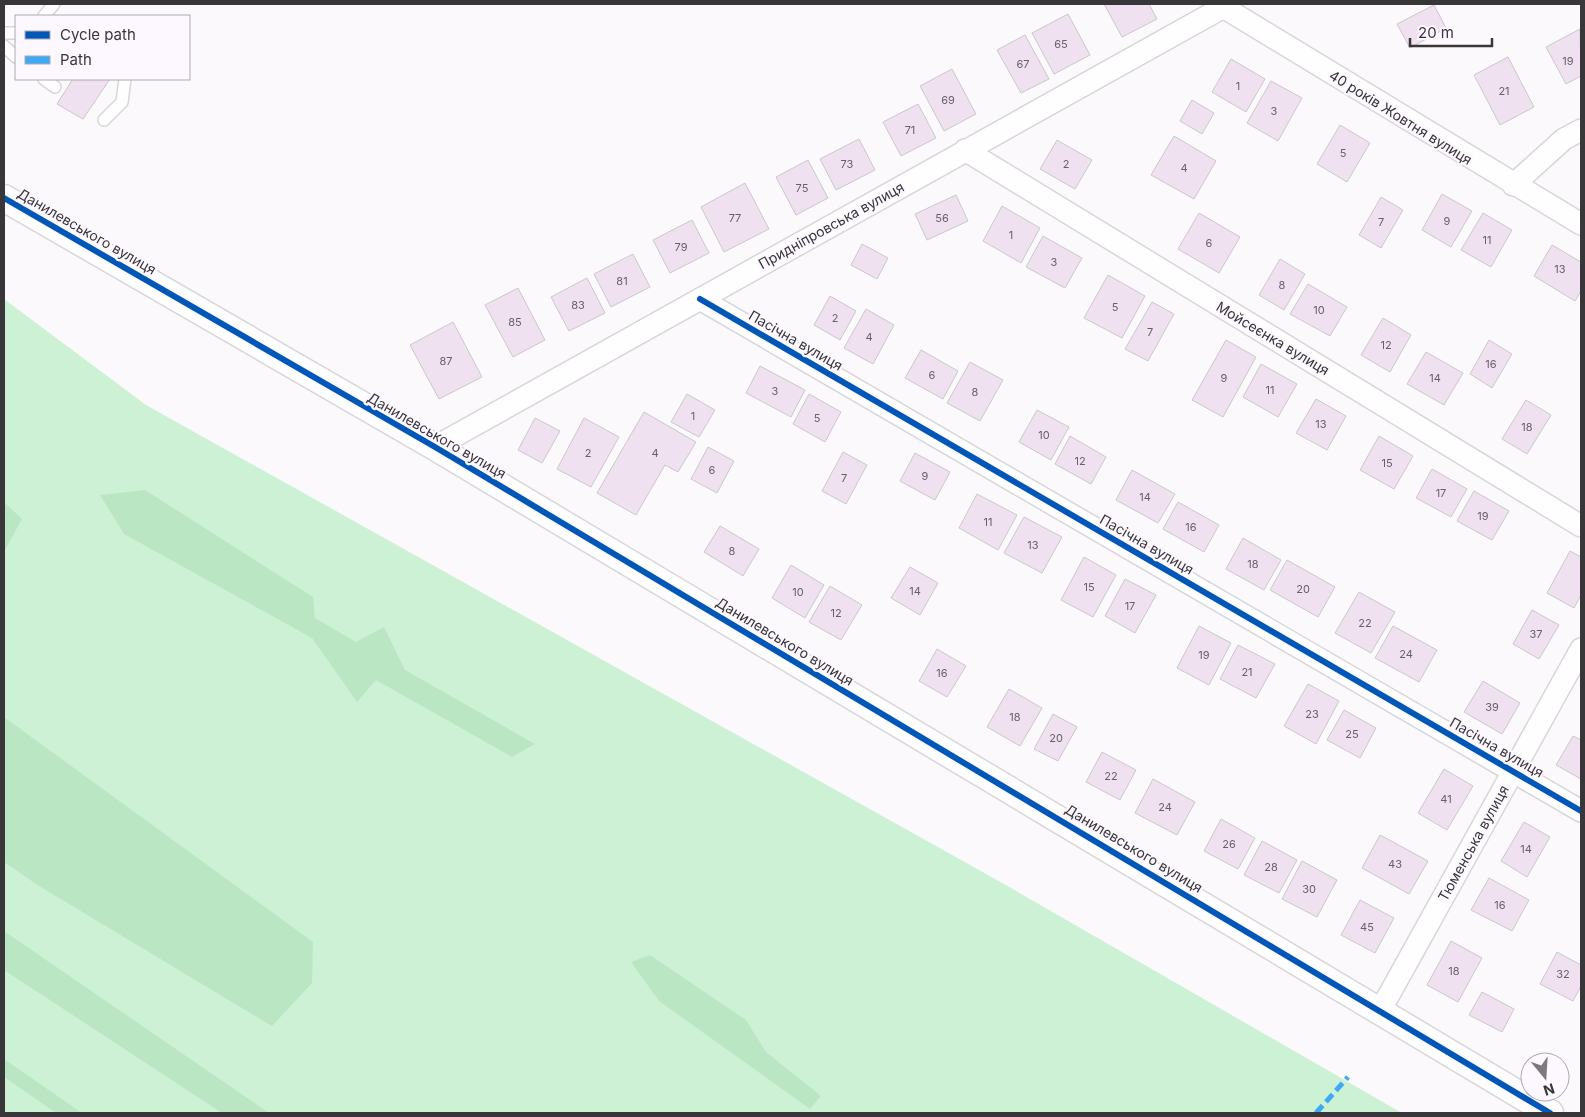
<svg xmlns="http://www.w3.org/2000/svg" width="1585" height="1117" viewBox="0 0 1585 1117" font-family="Inter,sans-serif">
<rect width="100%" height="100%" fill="#fcf9fd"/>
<!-- green -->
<path fill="#cdf1d4" d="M4,299L146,405L997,880L1402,1113H4Z"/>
<!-- forest -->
<path fill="#bbe6c4" d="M145,490L313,597L315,618L356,642L384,627L405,670L535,744L512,757L376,680L357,702L312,638L124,534L100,495Z
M4,502L22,519L4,552Z
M4,717L313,942L312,983L272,1026L39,886L4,862Z
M4,931L269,1113H222L4,970Z
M650,955L746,1020L766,1052L821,1096L810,1109L659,1001L631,962Z
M4,1059L82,1113H56L4,1077Z"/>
<!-- building -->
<path fill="#f0e1f0" stroke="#cac8cb" d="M1104,4H1149L1157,19L1122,37Z
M1434,5L1446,28L1410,48L1397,24Z
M1068,14L1090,55L1054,74L1032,33Z
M1580,29L1581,76L1566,84L1546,47Z
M1025,35L1049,79L1021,93L997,50Z
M1508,57L1534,107L1500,125L1474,75Z
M1231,59L1265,79L1246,112L1212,92Z
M952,69L976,114L944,131L920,86Z
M73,79H110L83,119L57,104Z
M1271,81L1302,98L1278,141L1247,123Z
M1192,100L1214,113L1202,134L1180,121Z
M918,104L936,138L901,156L883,122Z
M1340,125L1370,143L1347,182L1317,164Z
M1174,136L1216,161L1194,199L1151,175Z
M859,139L875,170L836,190L820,159Z
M1057,140L1092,160L1075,189L1040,169Z
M808,160L828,198L796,215L776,177Z
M745,183L769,229L724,252L701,207Z
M1442,194L1472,211L1451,247L1422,230Z
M956,195L968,221L927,240L915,214Z
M1381,197L1403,210L1381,248L1359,235Z
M1002,206L1040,228L1021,263L983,241Z
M1199,213L1240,237L1219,273L1178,249Z
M1483,213L1512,230L1491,267L1461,250Z
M692,220L709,253L670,273L653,240Z
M1043,236L1082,258L1065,288L1026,267Z
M862,244L888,258L877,279L851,265Z
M1552,245L1581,262V291L1575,301L1534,276Z
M633,254L650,287L611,307L594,274Z
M1280,259L1305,274L1284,310L1259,295Z
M1108,275L1145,296L1122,338L1084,318Z
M587,278L605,313L569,331L551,297Z
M1308,284L1347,307L1330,336L1290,314Z
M518,288L545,340L513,357L485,305Z
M830,296L856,311L840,340L814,325Z
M1152,302L1174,314L1148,361L1125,349Z
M866,309L894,325L873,364L844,348Z
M1383,318L1411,335L1390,372L1361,355Z
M453,322L482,377L439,399L410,345Z
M1226,340L1256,357L1223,417L1192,400Z
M1489,340L1512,354L1492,388L1470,374Z
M921,350L958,371L943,399L905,378Z
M1426,352L1463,373L1444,405L1407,384Z
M970,362L1003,380L980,421L947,403Z
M1261,364L1297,384L1278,417L1243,397Z
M760,366L805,390L791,417L746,393Z
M687,394L715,410L699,437L671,422Z
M809,394L841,412L825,442L793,424Z
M1316,399L1346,416L1327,450L1296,433Z
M1526,400L1551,415L1527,454L1502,439Z
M1037,410L1069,427L1051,460L1019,442Z
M644,412L696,442L678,472L665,465L636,515L597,493Z
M535,418L560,431L542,463L518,450Z
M584,418L619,437L591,487L557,469Z
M1070,436L1106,457L1091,484L1055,464Z
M1379,436L1413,456L1394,489L1360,470Z
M708,447L734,461L717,493L691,479Z
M843,452L867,465L846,504L822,491Z
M915,453L950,472L935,500L900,481Z
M1432,469L1467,489L1451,517L1416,498Z
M1132,470L1175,494L1158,523L1116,500Z
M1474,491L1509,511L1492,540L1457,521Z
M977,494L1017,515L998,550L959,528Z
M1178,502L1219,525L1204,552L1163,529Z
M1024,517L1062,537L1042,573L1004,553Z
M720,526L759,549L743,576L704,552Z
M1243,538L1281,560L1264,590L1226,569Z
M1570,551L1581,557V595L1574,608L1547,593Z
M1084,557L1116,575L1093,617L1061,600Z
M1287,560L1335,587L1318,617L1270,590Z
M791,565L824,585L805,618L772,598Z
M910,567L938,583L920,615L891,598Z
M1125,579L1156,595L1135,633L1105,616Z
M830,586L862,605L841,640L809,622Z
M1359,592L1395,612L1371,653L1335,633Z
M1532,610L1559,625L1539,659L1513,644Z
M1199,626L1231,643L1209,685L1177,668Z
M1393,626L1437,650L1419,682L1375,658Z
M1238,645L1275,664L1256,698L1220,679Z
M937,649L966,666L947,697L919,681Z
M1483,681L1520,703L1502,734L1464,712Z
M1308,684L1339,701L1316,744L1284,726Z
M1009,689L1042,708L1020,746L987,727Z
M1344,710L1376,728L1360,758L1327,740Z
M1053,714L1077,727L1058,761L1034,749Z
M1573,736L1581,740V779L1556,765Z
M1102,752L1136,770L1120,800L1086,782Z
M1444,769L1473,786L1447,830L1418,813Z
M1153,779L1195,802L1177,835L1135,813Z
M1221,819L1255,838L1238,869L1204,851Z
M1524,822L1550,837L1527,877L1501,861Z
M1380,835L1428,861L1409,894L1362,868Z
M1262,841L1297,860L1279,893L1244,875Z
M1302,861L1337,880L1317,917L1282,899Z
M1489,878L1529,900L1512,931L1471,910Z
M1360,900L1394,918L1375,953L1341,935Z
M1451,941L1482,958L1458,1002L1427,985Z
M1557,952L1581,965V986L1573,1001L1540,984Z
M1482,992L1514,1009L1502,1032L1469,1015Z"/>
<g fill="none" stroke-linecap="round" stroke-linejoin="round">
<!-- service casing -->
<g stroke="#d8d6d9" stroke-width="14">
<path id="service" d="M44,16L54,4
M4,33H16
M4,46L16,57
M44,79L55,87
M104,120L122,102L125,79"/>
</g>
<!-- minor casing -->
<g stroke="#d8d6d9" stroke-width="24">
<path id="minor" d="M1223,7L1581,224
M965,150L1581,526
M1513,185L1564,139L1581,130
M700,299L1581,811
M435,447L1229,4
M1380,1011L1581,649"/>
</g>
<!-- tertiary casing -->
<g stroke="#d8d6d9" stroke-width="29">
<path id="tertiary" d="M4,198L435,447L1550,1113"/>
</g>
<!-- service -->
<use href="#service" stroke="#fffeff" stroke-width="11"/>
<!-- minor -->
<use href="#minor" stroke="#fffeff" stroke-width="21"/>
<!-- tertiary -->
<use href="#tertiary" stroke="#fffeff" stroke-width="26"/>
<!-- quiet -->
<path stroke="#3fa9f5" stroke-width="5" stroke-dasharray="10 5" stroke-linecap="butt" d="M1316,1113L1348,1077"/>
<!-- cycleway casing -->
<g stroke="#fdf7ff" stroke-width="9">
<path id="cycleway" d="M4,198L435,447L1550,1113
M700,299L1581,811"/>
</g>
<!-- cycleway -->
<use href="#cycleway" stroke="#0057b8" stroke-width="6"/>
</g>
<g text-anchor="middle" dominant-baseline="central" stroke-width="4.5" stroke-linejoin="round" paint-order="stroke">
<!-- number labels -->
<g font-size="11" fill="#666167">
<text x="1061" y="44">65</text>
<text x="1568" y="61">19</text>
<text x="1023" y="64">67</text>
<text x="1238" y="86">1</text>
<text x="1504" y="91">21</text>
<text x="948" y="100">69</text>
<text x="1274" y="111">3</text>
<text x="910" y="130">71</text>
<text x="1343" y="153">5</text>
<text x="847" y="164">73</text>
<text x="1066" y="164">2</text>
<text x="1184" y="168">4</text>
<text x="802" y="188">75</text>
<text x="735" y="218">77</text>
<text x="942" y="218">56</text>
<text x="1447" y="221">9</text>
<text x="1381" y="222">7</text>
<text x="1011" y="235">1</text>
<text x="1487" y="240">11</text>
<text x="1209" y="243">6</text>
<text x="681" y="247">79</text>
<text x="1054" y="262">3</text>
<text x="1560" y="269">13</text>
<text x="622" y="281">81</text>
<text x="1282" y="285">8</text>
<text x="578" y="305">83</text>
<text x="1115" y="307">5</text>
<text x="1319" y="310">10</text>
<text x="835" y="318">2</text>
<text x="515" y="322">85</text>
<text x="1150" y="332">7</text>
<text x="869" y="337">4</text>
<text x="1386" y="345">12</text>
<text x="446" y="361">87</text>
<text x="1491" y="364">16</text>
<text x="932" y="375">6</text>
<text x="1224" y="378">9</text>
<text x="1435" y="378">14</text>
<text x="1270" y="390">11</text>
<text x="775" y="391">3</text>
<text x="975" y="392">8</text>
<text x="693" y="416">1</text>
<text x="817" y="418">5</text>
<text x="1321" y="424">13</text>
<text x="1527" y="427">18</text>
<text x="1044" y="435">10</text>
<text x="588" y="453">2</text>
<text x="655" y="453">4</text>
<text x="1080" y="461">12</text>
<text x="1387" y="463">15</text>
<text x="712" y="470">6</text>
<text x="925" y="476">9</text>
<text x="844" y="478">7</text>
<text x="1441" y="493">17</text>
<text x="1145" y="497">14</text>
<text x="1483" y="516">19</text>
<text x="988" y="522">11</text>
<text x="1191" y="527">16</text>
<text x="1033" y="545">13</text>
<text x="732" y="551">8</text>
<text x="1253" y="564">18</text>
<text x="1089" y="587">15</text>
<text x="1303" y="589">20</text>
<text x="915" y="591">14</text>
<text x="798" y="592">10</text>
<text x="1130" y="606">17</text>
<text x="836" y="613">12</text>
<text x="1365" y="623">22</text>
<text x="1536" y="634">37</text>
<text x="1406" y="654">24</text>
<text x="1204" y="655">19</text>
<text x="1247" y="672">21</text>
<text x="942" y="673">16</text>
<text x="1492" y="707">39</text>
<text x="1312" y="714">23</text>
<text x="1015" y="717">18</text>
<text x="1352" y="734">25</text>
<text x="1056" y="738">20</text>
<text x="1111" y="776">22</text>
<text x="1446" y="799">41</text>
<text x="1165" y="807">24</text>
<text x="1229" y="844">26</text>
<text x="1526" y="849">14</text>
<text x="1395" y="864">43</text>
<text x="1271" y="867">28</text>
<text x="1309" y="889">30</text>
<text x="1500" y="905">16</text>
<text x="1367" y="927">45</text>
<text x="1454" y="971">18</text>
<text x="1563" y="974">32</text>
</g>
<!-- street labels -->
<g font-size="14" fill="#383639" stroke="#fdf7ff">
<text transform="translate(1401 117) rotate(32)">40 років Жовтня вулиця</text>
<text transform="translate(831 225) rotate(-29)">Придніпровська вулиця</text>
<text transform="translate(87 231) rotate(30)">Данилевського вулиця</text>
<text transform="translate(1273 338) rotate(31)">Мойсеєнка вулиця</text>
<text transform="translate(796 340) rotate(30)">Пасічна вулиця</text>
<text transform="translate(437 435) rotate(30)">Данилевського вулиця</text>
<text transform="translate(1147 544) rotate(30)">Пасічна вулиця</text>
<text transform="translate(785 641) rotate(31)">Данилевського вулиця</text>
<text transform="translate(1497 747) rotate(30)">Пасічна вулиця</text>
<text transform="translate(1473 843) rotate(-61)">Тюменська вулиця</text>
<text transform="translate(1134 848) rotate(31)">Данилевського вулиця</text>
</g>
</g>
<!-- border -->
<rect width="1585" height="1117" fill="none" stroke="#383639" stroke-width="10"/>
<!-- legend -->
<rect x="15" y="15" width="175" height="65" fill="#fdf7ff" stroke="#aeaab0"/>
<rect x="25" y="31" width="25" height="8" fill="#0057b8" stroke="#aeaab0"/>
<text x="60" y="40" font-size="15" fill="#383639">Cycle path</text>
<rect x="25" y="56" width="25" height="8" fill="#3fa9f5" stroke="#aeaab0"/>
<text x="60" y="65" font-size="15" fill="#383639">Path</text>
<!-- north arrow -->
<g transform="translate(1545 1077) rotate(162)"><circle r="24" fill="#fdf7ff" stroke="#aeaab0"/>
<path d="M0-4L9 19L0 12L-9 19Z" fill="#7d7a7e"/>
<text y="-8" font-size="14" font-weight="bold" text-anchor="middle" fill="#383639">N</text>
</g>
<!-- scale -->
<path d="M1410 38v8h82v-8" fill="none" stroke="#383639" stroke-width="2.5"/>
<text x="1418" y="38" font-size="15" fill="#383639" stroke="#fdf7ff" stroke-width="4" paint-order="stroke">20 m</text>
</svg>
